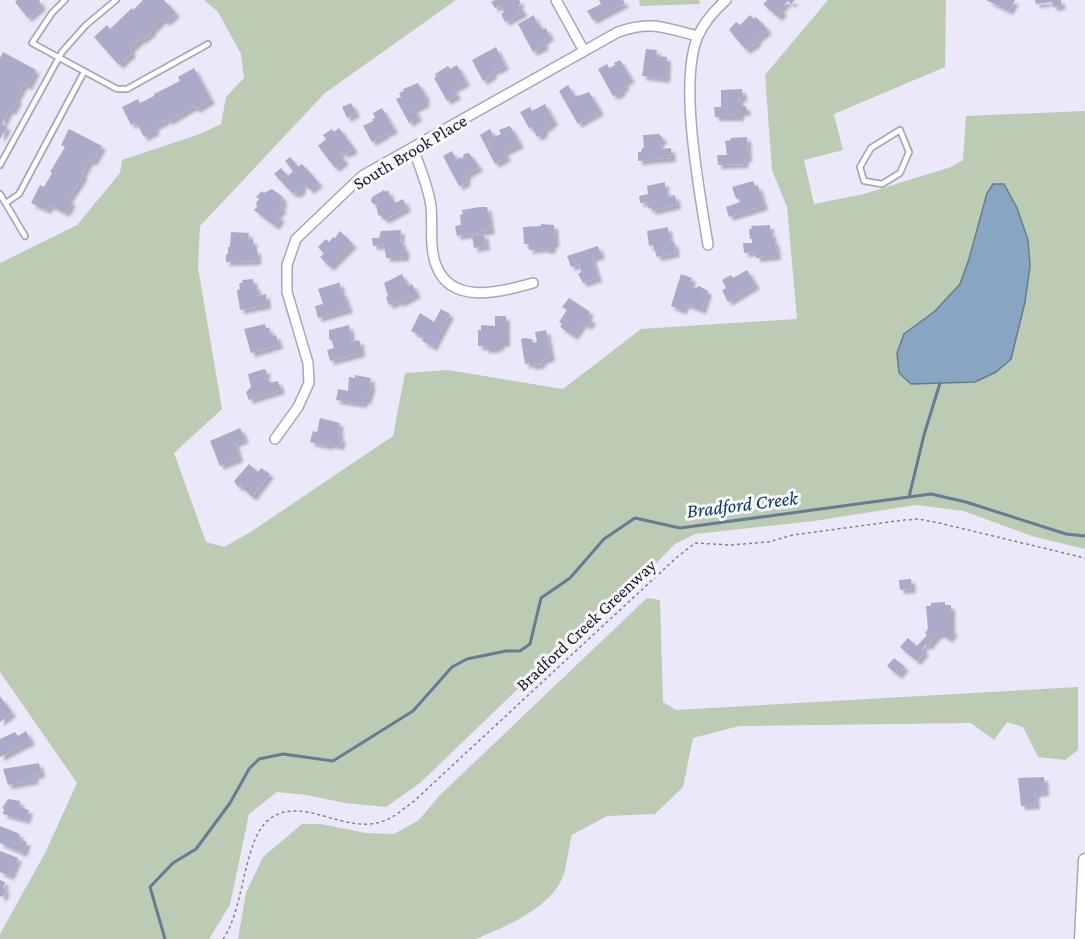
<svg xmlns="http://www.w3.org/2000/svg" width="1085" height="939" viewBox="0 0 1085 939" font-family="'Crimson Pro',serif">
<defs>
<filter id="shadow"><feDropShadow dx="4" dy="4" stdDeviation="1.5" flood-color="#0004"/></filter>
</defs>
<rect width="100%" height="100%" fill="#ebe8fa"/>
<!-- green -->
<path fill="#bccbb3" d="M204,0H456L325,93L200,226L198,268L222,409L174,453L206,542L224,547L249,533L393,436L405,373L448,370L563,389L641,329L797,319L787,207L772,170L765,75L828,0H946L945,67L834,114L843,150L804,160L814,204L864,194L951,167L963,160L966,116L1085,111V549L1035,537L963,511L916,505L814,521L695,534L675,544L625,595L522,685L420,783L386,807L345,803L307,795L277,792L249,814L230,905L209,939H0V934L45,853L77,783L0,672V263L77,225L120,173L122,160L200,134L221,124L226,97L244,78L241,54L218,12Z
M639,0H699L700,4L640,6Z
M647,598L660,600L663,702L676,710L1078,687V750L1065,760L1038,757L1023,727L1007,722L994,740L971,723L739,726L693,738L683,787L655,814L607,816L572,835C568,849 567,869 561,881C545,911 506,926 476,939H238L246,893L263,857L302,824H321L366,833L394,834L419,820L440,795Z"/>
<!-- water -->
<path fill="#88a6c2" stroke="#677b92" stroke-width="1.5" d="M993,184H1004L1017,208L1028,240L1030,266L1025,302L1011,359L996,372L975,382L911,384L899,373L897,353L904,334L935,311L960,284L969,259L987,193Z"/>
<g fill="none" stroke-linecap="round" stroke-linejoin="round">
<!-- stream -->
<path stroke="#677b92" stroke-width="3" d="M909,497L924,435L940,383
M165,939L150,887L173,863L196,849L230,803L249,769L259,759L283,754L333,761L413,711L452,667L467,659L506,651H520L530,644L541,598L570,578L604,539L635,518L680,528L931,494L966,502L1066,534L1085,536"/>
</g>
<!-- building -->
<path fill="#abaac8" filter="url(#shadow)" d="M17,0H40L39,1L42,6L28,18L15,2Z
M143,0H164L176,13L166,22L163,19L151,31L152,32L142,40L141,39L130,49L132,53L119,65L94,37L107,25L110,29L132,8L133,10Z
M495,0H519L521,4L518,5L524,12L505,22L501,14L504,12L500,5L495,8L491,2Z
M599,0H623L625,3L593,20L587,11L601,4Z
M767,0H795L791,4L788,1L780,9L783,12L778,17L763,4Z
M986,0H1015L1009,11Z
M1035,0H1061V6L1053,7L1052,2L1036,4Z
M534,15L537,24L539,23L542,30L546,28L550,37L543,41L545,46L533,52L518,24Z
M750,15L754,19L756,17L768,30L756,40L758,42L746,50L729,30L736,22L740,25Z
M496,47L505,66L492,72L493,75L483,81L472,60Z
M646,49L657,50L656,56L667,57L666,79L642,76Z
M3,52L36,70L28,86L24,84L16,98L18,100L12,111L9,110L2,124L7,127L0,139V58Z
M620,60L631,79L624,82L626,86L621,89L622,92L613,96L598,69L607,64L609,68L615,65L614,63Z
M457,65L466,82L453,89L457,95L447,101L434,78L436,77L435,74L448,66L450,69Z
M194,68L211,100L196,109L194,106L169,121L168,119L154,127L156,131L144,137L136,122L131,125L122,107L138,99L140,103L154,96V94L180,81L178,77Z
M418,83L426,97L424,99L426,103L414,109L418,117L409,123L396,99L401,97L399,93L404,91L403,89Z
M568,85L575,97L589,92L600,111L578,124L559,91Z
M742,89L743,98H739L740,106H746L747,112H740V117H715L714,107H721V90Z
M351,103L356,113L347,118L342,107Z
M545,104L554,121L543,130L544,133L537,137L532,127L529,128L520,112L530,107L532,111Z
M382,108L394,129L387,133L385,132L386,134L372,142L363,126L373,121L372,119L375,118L373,113Z
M510,126L520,144L504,152L507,157L495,164L480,135L490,129L494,137L501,134L499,130Z
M339,128L353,147V150L344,154L342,151L339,153L345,161L335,168L318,146L326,139L323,135L332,129L334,132Z
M69,129L102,146L93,162L90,160L82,174L84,175L68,200L72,202L66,213L50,205L47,210L31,203L40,185L44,187L52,173L50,172L65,147L61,145Z
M659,134L662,137L663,140L659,142L662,149L671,148L672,158L638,161V152H641L642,148H644L643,135Z
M747,137L748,158L744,159L745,164L718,165L717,155H727L725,141L731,140L730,138Z
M452,151L456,160L461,157L462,159L464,154L469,153L479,167L467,174L466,179L467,182L459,186L443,156Z
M290,157L298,167L302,164L319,183L310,190L304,183L301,186L303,188L297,194L295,192L293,194L274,174L281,168L288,176L293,171L285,161Z
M753,181L755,186H758L764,206L729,217L726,207L740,202L739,199H737L735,196L732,187Z
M665,182V191H667L668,197L675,195L677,205L652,211V208L649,209L647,202L640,203L639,196L648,194L647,186Z
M272,189L283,197L281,199L284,202L280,206L283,208L277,215L281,218L275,226L254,210L257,207L256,203L259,199L256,197L262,191L264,193Z
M384,190L385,192L388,190L391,199L393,198L395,203L403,199L407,208L384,220L382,216L378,215L376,204H373L371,201L372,197Z
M480,207H487L491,230L457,236L455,226L461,225L460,215L463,214L462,210Z
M541,224L554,225L555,243L552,244V249L545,250V248L529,250V244H524L523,227L541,226Z
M770,225V233H772L773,241H775L777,256L756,258V252L744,253L743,243H752V239H750L749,229H752L751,226Z
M668,227L669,238H670L671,243L674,242L676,253L657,257L653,245L649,246L647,231Z
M401,230L400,242L402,241V247H405V257L386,258L384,245L373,246L372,238H379L381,231Z
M340,231L353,244L330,267L320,257L324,254L318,247L326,239L329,242L333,237L335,238Z
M231,232L249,233L248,240H253V250H257V261L226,262V254H228V247H230Z
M484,234L486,246L474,248L472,235Z
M598,246L601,255L592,258L598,278L583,283L578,274L581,272L579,264L571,267L567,256Z
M747,270L756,285L728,302L722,290L726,288L722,280L731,275L733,278Z
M402,274L408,286L412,284L417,294L400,303L399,301L389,305L386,298L388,296L384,283Z
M681,274L692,278L689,286L696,288L699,286L708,291L702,310L685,304L683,310H681L671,306Z
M253,279L254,287L257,286V296L266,294L267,305L240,310L237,290L240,289L239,284L243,282L242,280Z
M338,283H340L341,292H343L349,309L318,318L315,306L323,304L318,289Z
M569,298L590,312L587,317L592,320L588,326L583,323L574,336L560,327L562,324L559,322L567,310L562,307Z
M441,309L450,314L433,347L422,341L424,338L411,331L420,313L434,322Z
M495,316H506V343H500V347H495L494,349H484L485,346H478V330H481V325L495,326Z
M265,324L266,328H269L271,337L276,335L279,345L251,353L244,329Z
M349,325L352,342L358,340L360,342L361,353L330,361L327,350L334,348L332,341L329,339V330Z
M546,330L551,357L541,361L542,364L531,366V363L525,364L521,340L523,338L532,339L533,343L537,342L535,332Z
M264,369L267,371L265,377L266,379L268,378L269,383L278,381L281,390L249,400L246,392L251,387L248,374Z
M355,375L371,378L370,384H372L367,400H364L363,404L336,400L338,389L348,391L349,377L355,378Z
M320,418L340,423L338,431L340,432L339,438H342L340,446L329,444V446L310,442L313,431L317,432Z
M240,428L245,439L235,443L239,458L220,466L210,441Z
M249,464L258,472L261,468L270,474L253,496H251L241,486L238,487L234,481Z
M911,579L912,589L900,590L899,580Z
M945,602V605H951V630L954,632L948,639L942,634H938L928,646L926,644L922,649L925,652L917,661L900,647L908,638L917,646L927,635L925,633L928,629L926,606H931V603Z
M894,658L905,667L898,675L887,666Z
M0,696L12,713L0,722Z
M26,731L31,741L0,757V739L15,732L18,736Z
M39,763L41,774L34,775L35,780L8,785L3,769Z
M1044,777L1045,792L1035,793L1036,805L1021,806L1018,778Z
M8,799L20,801V807L29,810L26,820L3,814L4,809L2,808Z
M0,826L20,834L18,839L27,842L23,853L0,843Z
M0,851L18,858L10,876L0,872Z
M0,880L5,882L3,888L6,889L3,897L0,896Z"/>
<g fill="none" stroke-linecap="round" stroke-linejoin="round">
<!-- lane casing -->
<g stroke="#aaa4c1" stroke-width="8">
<path id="lane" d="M65,0L52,13L32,43L117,89H127L208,44
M900,130L909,152L900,173L882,184L864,181L860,167L871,148Z
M0,165L62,52L86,25L116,0
M0,194L25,236
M6,203L19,194L84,72"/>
</g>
<!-- street casing -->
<g stroke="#aaa4c1" stroke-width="12">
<path id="street" d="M556,0L584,51
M413,149C420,167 428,186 431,206C433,224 429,247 436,265C451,306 502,292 533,283
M708,245C700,194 678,82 698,36C704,22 715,10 726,0
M275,439L298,407L309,383L308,363L287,292V265L296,239L362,176L618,32C651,20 665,28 698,36"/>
</g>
<!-- secondary casing -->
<g stroke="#aaa4c1" stroke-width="15">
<path id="secondary" d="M1081,939L1085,860"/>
</g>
<!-- path -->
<path stroke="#82808e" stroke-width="1.5" stroke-dasharray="3 3" stroke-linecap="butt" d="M223,939C245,909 243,836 271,818C305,795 347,837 386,820C396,816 404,808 413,802L676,558L695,543L730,545L768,542L793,535L904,520L918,519L939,523L1085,558"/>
<!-- lane -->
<use href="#lane" stroke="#fff" stroke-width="4.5"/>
<!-- street -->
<use href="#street" stroke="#fff" stroke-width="9"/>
<!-- secondary -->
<use href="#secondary" stroke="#fff" stroke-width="12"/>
</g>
<g text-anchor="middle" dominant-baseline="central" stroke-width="6" stroke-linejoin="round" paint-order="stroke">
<!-- street labels -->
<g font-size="18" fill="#1a1823" stroke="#f8f7fd">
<text transform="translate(410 152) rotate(-31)">South Brook Place</text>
<text transform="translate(586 625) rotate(-43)">Bradford Creek Greenway</text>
</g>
<!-- water labels -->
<g font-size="20" font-style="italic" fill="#073a60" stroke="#f8f7fd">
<text transform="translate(742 504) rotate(-7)">Bradford Creek</text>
</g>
</g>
</svg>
